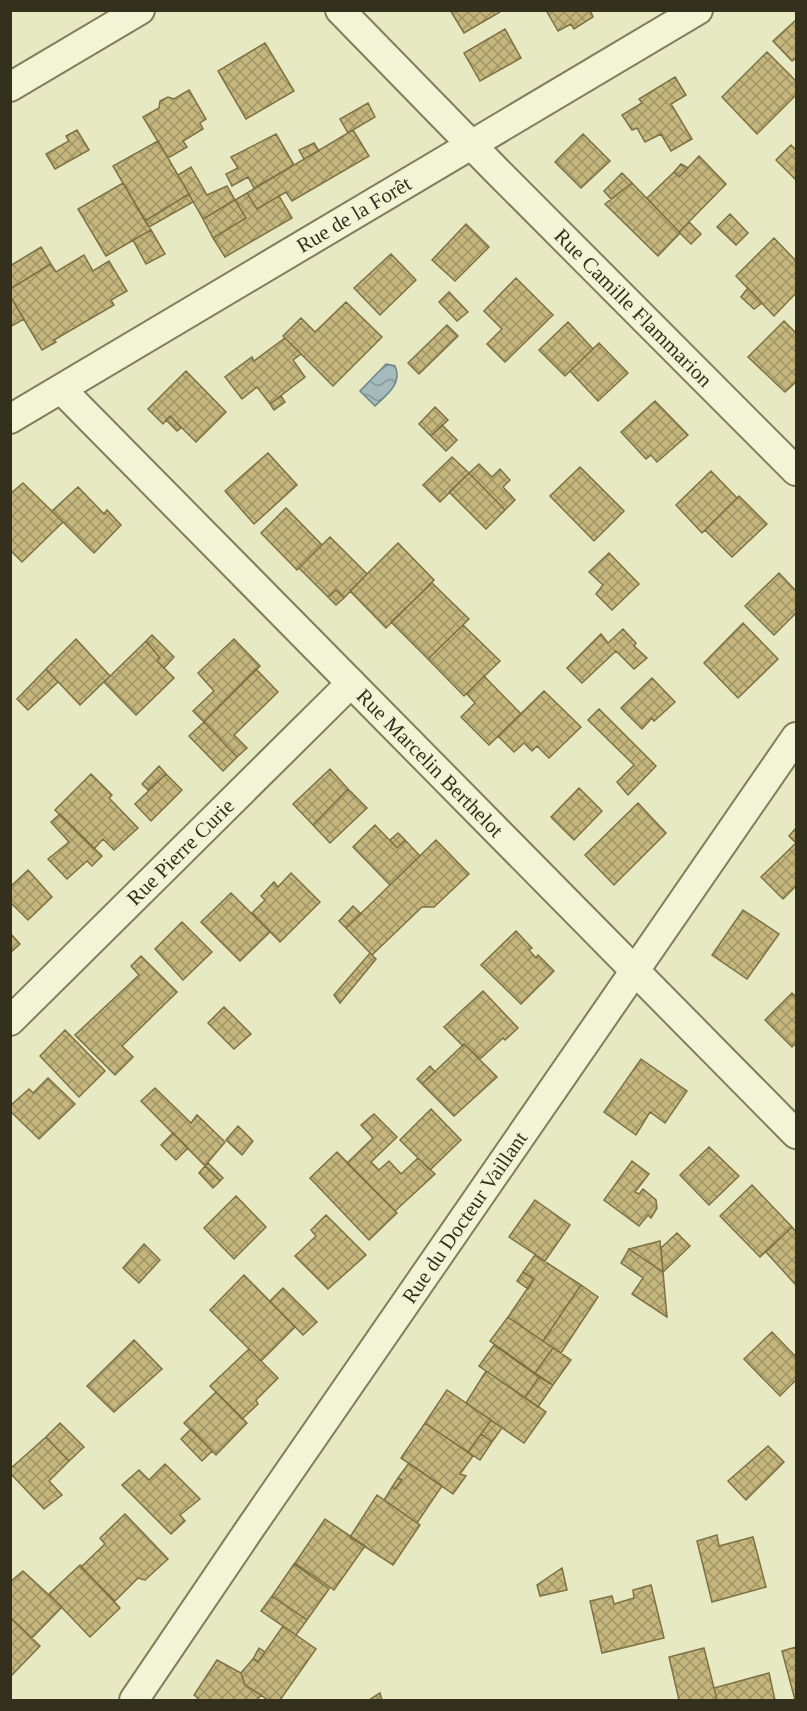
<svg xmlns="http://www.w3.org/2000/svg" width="807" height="1711" viewBox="0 0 807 1711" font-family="'Times New Roman',serif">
<defs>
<pattern id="water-waves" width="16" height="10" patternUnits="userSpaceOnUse" patternTransform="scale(1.5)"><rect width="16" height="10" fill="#a4babc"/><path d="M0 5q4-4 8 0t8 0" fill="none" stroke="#869898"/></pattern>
<pattern id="building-cross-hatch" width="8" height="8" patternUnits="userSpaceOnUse" patternTransform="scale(1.5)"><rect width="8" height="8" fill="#c4b67c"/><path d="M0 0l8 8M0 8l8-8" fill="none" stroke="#a09465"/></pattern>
</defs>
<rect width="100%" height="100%" fill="#e6e9c2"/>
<!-- water -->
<path fill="url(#water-waves)" stroke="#6c8589" stroke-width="1.5" d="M386,364L395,366C403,384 386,395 375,406L360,391Z"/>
<!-- building -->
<path fill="url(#building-cross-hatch)" stroke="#7e7143" stroke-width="1.5" d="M450,10H499L500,12L464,33Z
M546,10H594L591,12L593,17L574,29L571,24L558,31Z
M796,20V58L792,61L773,41Z
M505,29L521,58L480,81L464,53Z
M265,43L294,91L246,119L218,71Z
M767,52L796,81V95L757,134L722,97Z
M675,77L686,95L671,104L692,139L671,151L661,134L645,142L637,128L632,130L622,115L642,103L639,99Z
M189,90L206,119L200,123L203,129L183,141L187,147L168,158L143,117L159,108L160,101L168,97L174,99Z
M368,103L375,117L348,133L340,119Z
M77,130L89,150L55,169L46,154L69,141L66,136Z
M353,130L369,156L292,201L286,192L257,209L247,193Z
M276,134L294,165L254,188L248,177L232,186L226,174L238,168L231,157Z
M583,134L610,161L581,188L555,162Z
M158,141L189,194L145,221L113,166Z
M314,143L319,151L304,159L299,150Z
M791,145L796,150V180L776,160Z
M699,156L726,184L679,232L647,198L674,172L679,177Z
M681,164L688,168L679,177L674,172Z
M191,167L207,195L227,186L235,200L203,219L178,175Z
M622,173L632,183L611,199L604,191Z
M123,183L151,230L106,256L78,209Z
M632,183L680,233L658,256L605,204Z
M247,193L257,209L279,196L292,218L225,257L213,238L246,218L235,200Z
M189,194L193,202L149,227L145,221Z
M235,200L246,218L213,238L203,219Z
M730,214L748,233L736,245L717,227Z
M689,222L701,234L691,244L679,232Z
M466,224L489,247L455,281L432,260Z
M151,230L165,254L146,264L133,240Z
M774,238L796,261V293L774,316L736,276Z
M41,247L51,264L10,289V266Z
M391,254L416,280L380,315L354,288Z
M84,255L93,271L109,261L127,291L111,300L114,305L54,340L56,342L42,350L10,296V289L51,264L56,272Z
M516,278L553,315L505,362L487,344L502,329L484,311Z
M748,288L762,303L754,309L741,297Z
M449,292L468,312L457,321L439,302Z
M10,296L24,319L10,327Z
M346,302L382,337L333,386L283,336L301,318L315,332Z
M784,321L796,333V382L785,392L748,357Z
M568,322L593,349L565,376L539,350Z
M447,325L458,336L419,374L408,363Z
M285,338L301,354L293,360L305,377L270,404L257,387L242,399L225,377L252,357L254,361Z
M599,343L628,373L598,401L570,371Z
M186,371L226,412L196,442L170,416L163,424L148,409Z
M281,396L285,402L274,410L270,404Z
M655,401L688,435L657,462L651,455L646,459L621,432Z
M435,407L448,420L431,436L419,424Z
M170,416L181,428L177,431L166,420Z
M442,425L457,440L446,451L431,436Z
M268,453L297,485L254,524L225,491Z
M452,457L469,473L440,502L423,485Z
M479,464L492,477L500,469L510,480L503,487L515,500L505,510L469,473Z
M580,467L624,511L594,541L550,496Z
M711,471L737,498L702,533L676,505Z
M469,473L505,510L486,529L449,492Z
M23,483L63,522L22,562L10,550V494Z
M78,487L104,514L107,510L121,525L94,553L52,511Z
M739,496L767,524L732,557L705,530Z
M286,508L322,545L297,570L261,533Z
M330,537L367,574L344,598L336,590L328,597L299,568Z
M398,543L434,580L386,628L350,591Z
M609,553L639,584L612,610L596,594L603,585L589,572Z
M779,573L796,591V613L774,635L745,606Z
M432,583L469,619L428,659L391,622Z
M336,590L344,598L336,605L328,597Z
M743,623L778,659L738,698L704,663Z
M463,625L500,661L464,696L428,659Z
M623,629L636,643L634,646L647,658L634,669L616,651L582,683L567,668L601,634L608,643Z
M152,635L174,657L164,668L157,661L160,658L146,641Z
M76,639L110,676L80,705L46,669Z
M234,639L260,666L204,722L193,711L214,691L198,673Z
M146,641L160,658L157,661L174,678L136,715L104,682Z
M46,669L58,682L28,710L17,699Z
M256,669L278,692L234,735L247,748L237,757L204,722Z
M484,676L521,714L489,745L461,717L475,703L467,694Z
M652,678L675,702L654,721L652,718L642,729L621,708Z
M544,691L581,727L549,758L537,746L532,751L524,743L514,752L498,736Z
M599,709L656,766L628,795L617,782L634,765L588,720Z
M204,722L237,757L223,771L189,736Z
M159,766L166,774L148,790L142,784Z
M330,769L348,789L313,825L293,804Z
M91,774L112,795L109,798L138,828L114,850L103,839L94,849L55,810Z
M166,774L182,790L151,821L135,804Z
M579,788L602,811L574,840L551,817Z
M348,789L367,808L330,843L313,825Z
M638,803L666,833L614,885L585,855Z
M60,814L102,856L92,866L87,861L67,879L48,859L69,842L51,822Z
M375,825L397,848L405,840L420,856L390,885L353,847Z
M796,828V886L783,899L761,877L796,843L789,836Z
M398,833L405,840L397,848L390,840Z
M436,840L469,874L434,907H422L372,955L346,928Z
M28,870L52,897L28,920L10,902V887Z
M291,873L320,902L280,942L252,913L265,900L261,896L274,882L278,887Z
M231,893L270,932L240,961L201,922Z
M353,906L361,914L346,928L339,921Z
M743,910L779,934L747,979L712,955Z
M182,922L212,952L183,980L155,949Z
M516,931L532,948L529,950L536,958L538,955L554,971L521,1004L481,965Z
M10,933L20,944L10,953Z
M370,953L376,959L340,1003L334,995Z
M141,956L177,992L122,1046L133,1057L115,1075L75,1035L139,975L131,966Z
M483,991L518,1028L505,1040L503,1038L480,1059L464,1044L463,1046L444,1027Z
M792,993L796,997V1043L792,1047L765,1020Z
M224,1007L251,1034L234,1049L208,1023Z
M65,1030L105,1071L79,1097L40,1056Z
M464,1044L497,1077L454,1116L422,1084Z
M641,1059L687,1091L665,1123L650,1112L636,1135L604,1112Z
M430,1066L435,1072L422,1084L417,1079Z
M48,1078L75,1104L39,1139L10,1111V1106L29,1089L33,1093Z
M155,1088L191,1123L197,1115L225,1142L205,1166L141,1101Z
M431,1109L461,1140L430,1170L400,1140Z
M374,1114L397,1137L371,1162L379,1170L389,1161L401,1174L418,1158L435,1174L395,1211L347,1163L373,1138L361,1125Z
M238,1126L253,1141L242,1155L226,1140Z
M173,1133L188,1148L176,1160L161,1145Z
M709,1147L739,1176L709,1205L680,1175Z
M337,1152L397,1213L369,1240L310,1178Z
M632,1161L649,1174L635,1192L639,1194L643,1189L656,1200L657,1208L651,1218L648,1215L639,1226L604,1200Z
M208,1163L223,1178L220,1181L205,1166Z
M205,1166L220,1181L213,1188L199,1173Z
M752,1185L792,1227L760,1257L720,1216Z
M236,1196L266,1227L234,1259L204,1228Z
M535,1200L570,1225L545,1261L509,1237Z
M326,1215L366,1255L328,1289L295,1256L316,1236L311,1230Z
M792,1227L796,1232V1285L766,1252Z
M677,1233L690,1246L663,1272L661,1248Z
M660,1241L663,1272L629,1249Z
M144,1244L160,1260L139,1283L123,1268Z
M629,1249L663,1272L667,1317L632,1294L643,1278L621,1263Z
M535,1255L581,1285L543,1341L508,1317L534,1279L523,1272Z
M523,1272L534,1279L528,1289L517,1281Z
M244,1275L295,1327L261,1361L210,1310Z
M581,1285L598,1297L561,1353L543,1341Z
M283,1288L317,1322L303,1335L270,1301Z
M508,1317L553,1348L535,1373L490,1341Z
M772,1332L796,1357V1380L780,1396L744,1359Z
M134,1340L162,1369L114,1412L87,1386Z
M494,1345L539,1377L525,1398L479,1366Z
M553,1348L571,1360L553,1385L535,1373Z
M249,1349L278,1378L256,1400L258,1404L242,1419L210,1386Z
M486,1371L546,1412L524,1443L466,1403Z
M539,1377L553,1385L538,1407L525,1398Z
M447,1390L491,1420L468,1452L425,1423Z
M216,1392L247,1423L216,1455L184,1423Z
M491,1420L502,1428L492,1442L481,1434Z
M60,1423L84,1447L69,1461L46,1437Z
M425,1423L473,1456L460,1474L466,1476L453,1494L401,1458Z
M191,1429L212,1451L202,1461L181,1439Z
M481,1434L492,1442L480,1460L468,1452Z
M46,1437L69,1461L49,1481L62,1495L44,1509L10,1473V1469Z
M768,1446L784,1462L746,1500L728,1481Z
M409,1463L442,1486L417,1523L384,1500L392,1487L395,1489L402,1480L398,1478Z
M165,1464L200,1499L180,1515L185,1521L171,1534L122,1485L139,1470L149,1480Z
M398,1478L402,1480L395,1489L392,1487Z
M377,1495L420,1525L393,1565L350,1537Z
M125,1514L168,1559L145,1580L138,1578L115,1601L81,1567L105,1544L100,1538Z
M325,1519L365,1546L334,1590L295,1563Z
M717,1535L719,1546L753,1537L766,1587L712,1602L697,1541Z
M294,1564L329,1589L307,1620L272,1596Z
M80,1565L120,1608L90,1637L49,1594Z
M562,1568L567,1590L540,1596L537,1585Z
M23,1571L62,1607L32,1638L10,1617V1582Z
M651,1585L664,1638L602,1653L590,1601L612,1596L614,1604L634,1598L633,1590Z
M272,1596L307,1620L296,1635L261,1611Z
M10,1617L40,1646L11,1676H10Z
M283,1626L316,1649L280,1700H268L245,1685L241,1673L253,1659L258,1662Z
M796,1647V1700H795L782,1651Z
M259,1648L265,1652L258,1662L253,1659Z
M704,1648L717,1700H679L669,1657Z
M217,1660L241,1673L245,1685L261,1695L257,1700H196L198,1698L194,1695Z
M769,1673L775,1700H717L714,1688Z
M380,1693L382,1700H369Z"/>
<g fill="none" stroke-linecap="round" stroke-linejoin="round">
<!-- minor casing -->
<g stroke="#817e5b" stroke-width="32">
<g id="minor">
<path id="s1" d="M340,10L495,169L796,471"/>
<path d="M10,87L140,10"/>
<path id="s2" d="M62,390L796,1134"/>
<path id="s3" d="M10,419L698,10"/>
<path id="s4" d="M10,1021L351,683"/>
<path id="s5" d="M134,1700L249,1530L796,737"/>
</g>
</g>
<!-- minor -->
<use href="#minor" stroke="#f2f5d5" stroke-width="28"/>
</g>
<g text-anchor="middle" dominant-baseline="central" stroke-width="6" stroke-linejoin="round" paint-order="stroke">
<!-- street labels -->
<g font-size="21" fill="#33301e" stroke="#eef1d1">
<text stroke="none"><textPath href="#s3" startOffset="400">Rue de la Forêt</textPath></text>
<text stroke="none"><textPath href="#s1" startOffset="418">Rue Camille Flammarion</textPath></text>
<text stroke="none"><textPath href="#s2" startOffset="524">Rue Marcelin Berthelot</textPath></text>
<text stroke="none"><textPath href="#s4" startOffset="240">Rue Pierre Curie</textPath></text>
<text stroke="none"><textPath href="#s5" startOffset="585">Rue du Docteur Vaillant</textPath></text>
</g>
</g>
<!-- border -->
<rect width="807" height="1711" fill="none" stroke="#33301e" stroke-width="24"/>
</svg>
